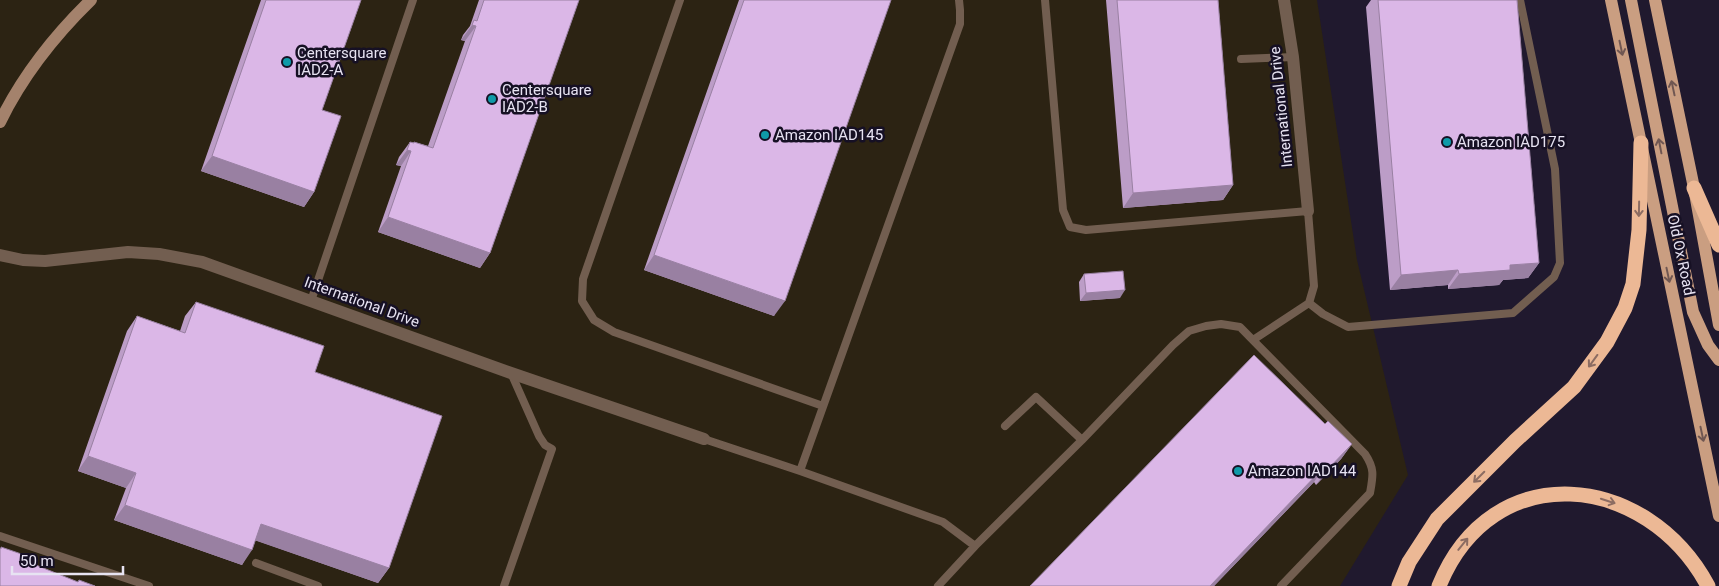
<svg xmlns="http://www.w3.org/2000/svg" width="1719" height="586" viewBox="0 0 1719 586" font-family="Roboto,sans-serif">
<rect width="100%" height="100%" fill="#20192e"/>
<!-- commercial -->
<path fill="#2c2313" d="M0,0H1317L1357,260L1408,475L1340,586H0Z"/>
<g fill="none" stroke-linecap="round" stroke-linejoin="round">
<!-- lane -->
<path stroke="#725e50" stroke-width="8" d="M680,0L583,279L582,301L594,320L614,332L823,406
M1045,0L1063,210L1070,227L1086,230L1308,211L1314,286L1309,303L1323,314L1348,327L1513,313L1554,277L1560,263L1555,169L1520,0
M1241,59L1293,57
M311,301L413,0
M1253,340L1309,303
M1005,426L1036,397L1082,440
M704,439L800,471L943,522L975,546L938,586
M800,471L960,24V10L959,0
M0,536L149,586
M975,546L1082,440L1173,345L1189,331L1206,326L1221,324L1240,327L1365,454C1375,469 1373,476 1370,493L1281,586
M256,563L318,586
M504,586L552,449L545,445L539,436L511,373"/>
<!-- street -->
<path stroke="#725e50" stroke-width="12" d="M1284,0L1293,57L1308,211
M0,255L23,260L45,261L128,252L159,254L202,262L511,373L704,439"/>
<!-- secondary -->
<path stroke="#a4826c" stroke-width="12" d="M0,122C22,77 55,35 91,0"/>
<!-- primary -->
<path stroke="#ca9e81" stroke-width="12" d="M1611,0L1719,516
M1631,0L1693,312L1708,345L1719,360
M1655,0L1694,188L1719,325"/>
<!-- highway -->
<path stroke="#ecb895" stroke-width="15" d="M1694,188L1719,245
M1399,586L1409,562L1437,519L1515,441L1574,387L1607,342L1625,308L1633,284L1639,230L1641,143
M1439,586C1492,455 1647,472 1708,586"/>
</g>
<!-- wall -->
<path fill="#bc9dc7" d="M261,0H361L322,110L314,192L304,207L201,171Z
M479,0H579L490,253L480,268L378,232L401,166L396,165L399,157L410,142L413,143L414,142L428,146L465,41L461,40L463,35L470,26Z
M739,0H891L774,316L644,270Z
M1106,0H1218L1233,185L1223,200L1123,208Z
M1371,0H1517L1539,263L1528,278L1503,280L1499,285L1448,289V285L1390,290L1366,7Z
M1084,274L1120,298L1080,301L1079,282Z
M196,302L315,372L389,568L378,583L255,540L242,565L114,520L126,488L78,471L127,331L137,316L180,331L185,316Z
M1352,444L1341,459L1316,485L1314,482L1214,586H1030Z"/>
<!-- shaded-wall -->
<path fill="#9980a2" d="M472,25L476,26L465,41L461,40Z
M407,150L411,151L401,166L396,165Z
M212,156L314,192L304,207L201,171Z
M1233,185L1223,200L1123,208L1133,193Z
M388,217L490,253L480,268L378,232Z
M654,255L785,301L774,316L644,270Z
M1539,263L1528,278L1503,280L1499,285L1448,289L1459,274L1510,265Z
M1458,270L1448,285L1390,290L1401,275Z
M1125,290L1120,298L1080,301L1086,293Z
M1352,444L1341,459L1316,485L1327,470Z
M88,456L136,473L126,488L78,471Z
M1324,467L1314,482L1214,586H1210Z
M125,505L252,550L242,565L114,520Z
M261,524L389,568L378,583L251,539Z"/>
<!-- building -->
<path fill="#dbb7e7" stroke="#9980a2" d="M266,0H361L322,110L341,116L314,192L212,156Z
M484,0H579L490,253L388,217L411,151L407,150L410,142L414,143V142L433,148L476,26L472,25L474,20L477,21Z
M744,0H891L785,301L654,255Z
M1117,0H1218L1233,185L1133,193Z
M1378,0H1517L1539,263L1510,265V270L1459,274L1458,270L1401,275Z
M1123,271L1125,290L1086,293L1084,274Z
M196,302L324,346L315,372L442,416L389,568L261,524L252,550L125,505L136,473L88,456L137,316L185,333Z
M1254,355L1325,424L1328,421L1352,444L1327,470L1324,467L1210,586H1030Z
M1,547L33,558L31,563L78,582L79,580L95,586H0V548L1,549Z"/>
<!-- one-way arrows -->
<defs><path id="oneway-shaft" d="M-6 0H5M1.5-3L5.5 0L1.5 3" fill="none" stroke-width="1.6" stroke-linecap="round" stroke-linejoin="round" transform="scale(1.25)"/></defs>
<g stroke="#705752">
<use href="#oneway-shaft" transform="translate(1621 48) rotate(78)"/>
<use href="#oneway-shaft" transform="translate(1673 88) rotate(-102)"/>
<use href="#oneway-shaft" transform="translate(1660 146) rotate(-101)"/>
<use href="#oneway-shaft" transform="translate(1668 275) rotate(78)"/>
<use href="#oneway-shaft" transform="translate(1702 434) rotate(78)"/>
</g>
<g stroke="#8c6c62">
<use href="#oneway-shaft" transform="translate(1639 209) rotate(91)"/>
<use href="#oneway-shaft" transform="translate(1593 361) rotate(126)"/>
<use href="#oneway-shaft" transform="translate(1479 477) rotate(135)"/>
<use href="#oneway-shaft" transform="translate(1608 501) rotate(18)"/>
<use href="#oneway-shaft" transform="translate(1463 544) rotate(-51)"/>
</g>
<!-- markers -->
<g fill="#0f9aa8" stroke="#161024" stroke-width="2">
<circle cx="287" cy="62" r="5"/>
<circle cx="492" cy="99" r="5"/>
<circle cx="765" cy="135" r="5"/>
<circle cx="1447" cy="142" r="5"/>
<circle cx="1238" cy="471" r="5"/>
</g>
<g text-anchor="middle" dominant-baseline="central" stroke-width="5" stroke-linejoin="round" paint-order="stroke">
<!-- poi labels -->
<g font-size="15" fill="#e7e3f2" stroke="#161024" text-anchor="start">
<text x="297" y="53">Centersquare<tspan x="297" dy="17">IAD2-A</tspan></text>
<text x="502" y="90">Centersquare<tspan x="502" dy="17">IAD2-B</tspan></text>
<text x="775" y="135">Amazon IAD145</text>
<text x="1457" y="142">Amazon IAD175</text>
<text x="1248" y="471">Amazon IAD144</text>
</g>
<!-- street labels -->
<g font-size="15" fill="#e7e3f2" stroke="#161024">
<text transform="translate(1281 107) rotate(-96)">International Drive</text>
<text transform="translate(1681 255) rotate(78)">Old Ox Road</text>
<text transform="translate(362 302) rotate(20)">International Drive</text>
</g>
</g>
<!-- scale -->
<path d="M12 566v8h111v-8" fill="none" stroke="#e7e3f2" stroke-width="2.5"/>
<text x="20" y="566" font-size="15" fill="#e7e3f2" stroke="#161024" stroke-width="4" paint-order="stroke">50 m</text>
</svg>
